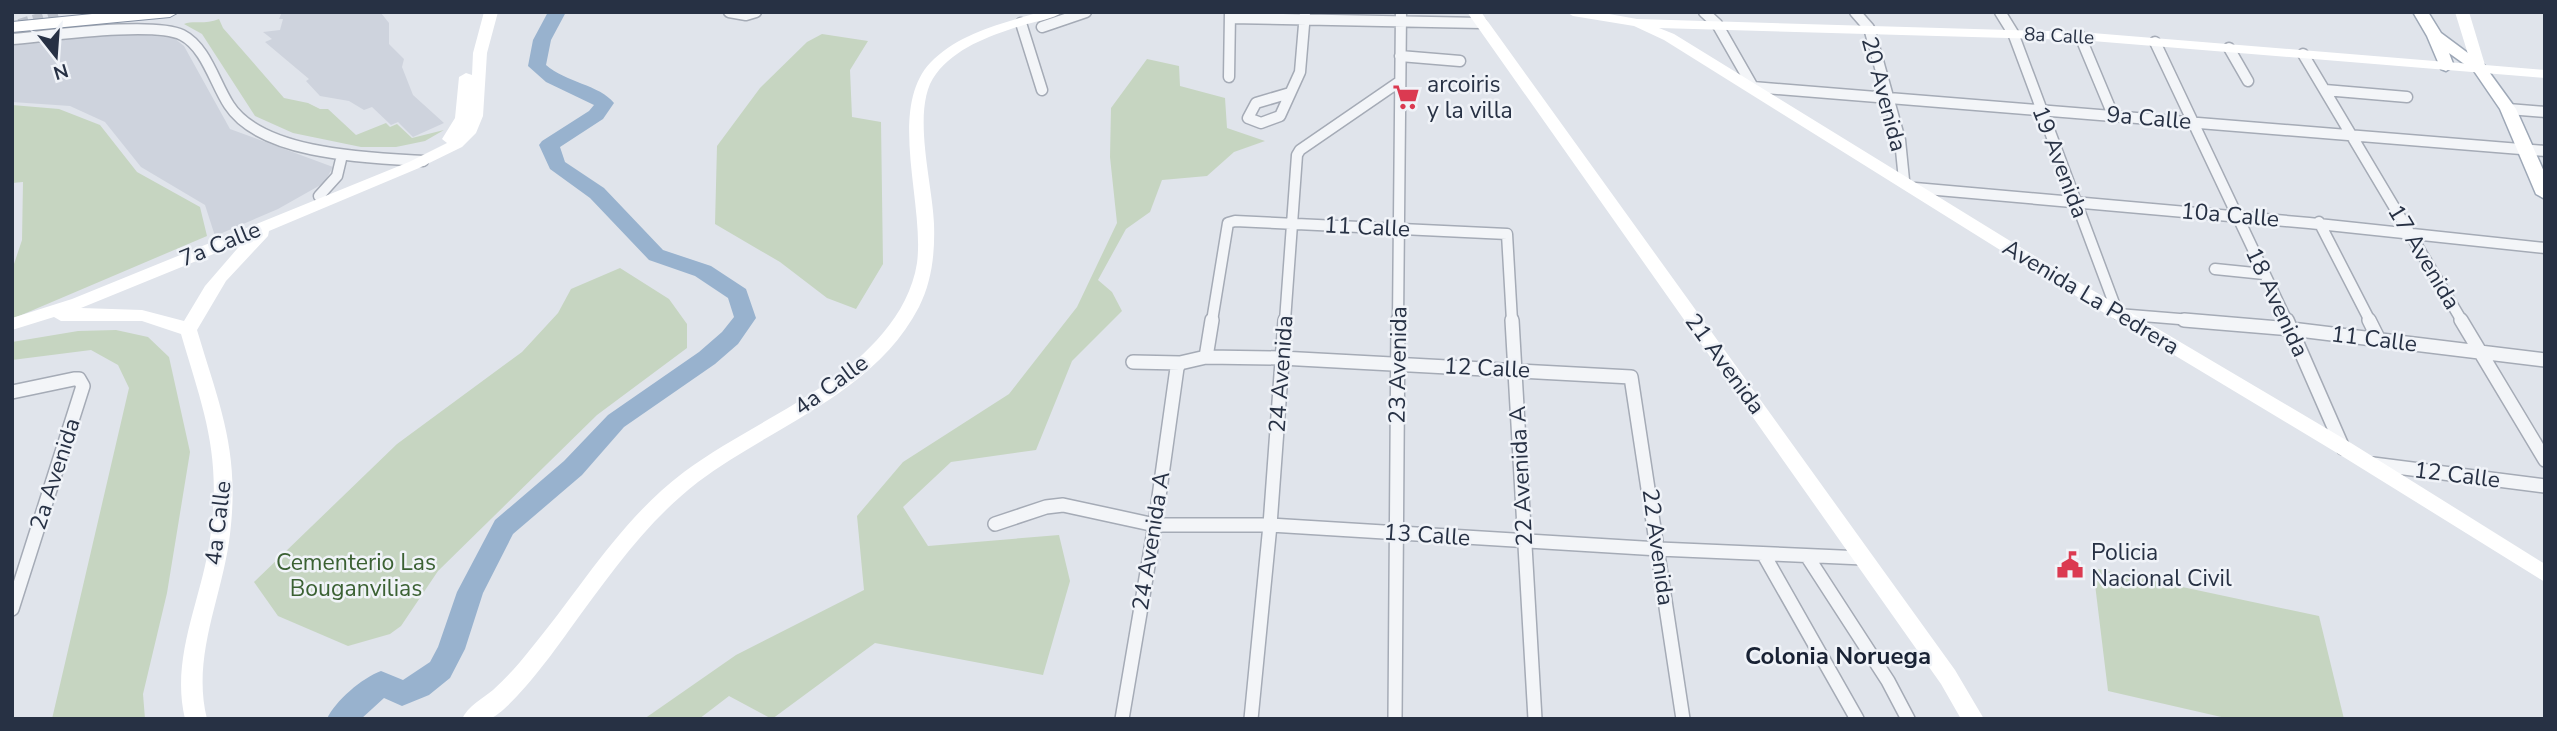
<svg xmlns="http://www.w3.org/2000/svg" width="2557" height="731" viewBox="0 0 2557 731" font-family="'Nunito Sans',sans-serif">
<rect width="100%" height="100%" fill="#e0e4eb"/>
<!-- built -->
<path fill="#ced3dd" d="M282,12L381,13L389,23V44L404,59L402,67L413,95L444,123L413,137L398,122L391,125L372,107L364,110L349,101L320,96L306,81L309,79L265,42L272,39L263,32L280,30L283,19H279Z
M133,34L174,38L184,46L230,129L333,167L324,183L278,209L215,236L205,205L141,167L105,122L70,106L12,102V43Z"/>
<!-- green -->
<path fill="#c6d5c1" d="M219,19L223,28L284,98L308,103L320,109H328L356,135L386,123L390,127L397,124L412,138L444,130L425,141L396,147H361L293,133L255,116L202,34L184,24C193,20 205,25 219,19Z
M822,34L868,41L850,70L852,117L881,122L883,264L856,309L827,298L780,262L715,224L717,146L760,88L807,42Z
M1147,59L1179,66L1180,86L1225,98L1227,128L1265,141L1234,152L1207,176L1162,180L1150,212L1126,229L1098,280L1112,292L1122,311L1072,361L1036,450L951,462L903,507L928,546L1059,535L1070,581L1043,675L875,643L772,719L729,696L699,719H644L736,655L864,590L857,516L903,462L1009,394L1077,307L1117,223L1110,157L1111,108Z
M12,105L59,109L100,125L137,172L200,207L207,236L12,319V270L22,240L23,182L12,183Z
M620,268L669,299L687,324V348L597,415L438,571L401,626L390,634L348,646L278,616L254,582L397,444L522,352L558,313L571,289Z
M116,330L148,337L169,357L190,452L167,593L143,694L145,719H52L129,388L118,365L91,350L12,360V342L78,331Z
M2093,568L2319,616L2344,719H2230L2108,691Z"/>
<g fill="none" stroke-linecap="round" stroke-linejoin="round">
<!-- river -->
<path fill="#98b2ce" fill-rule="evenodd" d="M548,12H566L551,40L546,65C565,82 600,85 614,103L603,119L560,147L565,162L604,188L663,250L711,266L746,289L756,318L738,344L715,364L624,427L582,475L513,534L483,593L465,649L450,678L429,695L402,706L384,698L361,719H327C335,701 362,678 381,671L403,680L430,662L438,647L457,592L495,520L564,461L608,415L699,352L722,332L734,317L728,298L695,276L649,260L590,198L550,169L539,145L542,141L589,111L594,105L546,82L528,66L533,40Z"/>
<!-- street-tunnel -->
<path stroke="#bbc0ca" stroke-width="10" stroke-dasharray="10 5" stroke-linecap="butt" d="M19,24L59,12"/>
<!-- street-far1 casing -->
<g stroke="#a5abb6" stroke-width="13">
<path id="street-far1" d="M729,12L746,15L756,12
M1704,12L1717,24L1753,87L2545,151
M1855,12L1869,28L1900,140L1904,180
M2000,12L2013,33L2118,314L2204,321
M1230,18L1481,23
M1021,23L1042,90
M1042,27L1086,12
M2080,36L2113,115
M12,39C48,36 153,21 182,35C206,47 215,84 229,105C261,155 369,158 423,161
M2155,42L2287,321
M2229,48L2248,81
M2303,54L2462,321
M1400,56L1460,61
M1229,77L1230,13
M2325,90L2407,97
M1290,93L1256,103L1248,118L1261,123L1280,116L1300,72L1305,13
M2508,109L2545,112
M1915,188L2309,223L2545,248
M319,196L337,176L342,155
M2319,222L2370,321
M2215,269L2264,274
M1212,321L1228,223L1235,221L1507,234L1512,321
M1285,321L1297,155L1300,150L1399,82
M1398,321L1401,12"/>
</g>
<!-- street casing -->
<g stroke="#a5abb6" stroke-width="16">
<path id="street" d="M1512,320L1535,719
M2184,320L2291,329L2545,360
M2287,320L2343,448
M2369,320L2379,340
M2461,320L2545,460
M1206,357L1212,320
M1133,362L1180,363L1206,357L1281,358L1631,377L1683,719
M12,392L74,379H79L83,386L12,609
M2373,464L2545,486
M995,524L1046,507L1063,505L1155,525H1270L1659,549L1863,558
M1764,555L1857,719
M1807,556L1888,681L1908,719
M1122,719L1155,525L1177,368L1180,363
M1251,719L1270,525L1285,320
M1395,719L1398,320"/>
</g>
<!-- primary casing -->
<g stroke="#9ea8b7" stroke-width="3">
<path id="primary" d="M2413,12H2428L2441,33L2484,65L2516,109L2545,174V199L2536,194L2500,109L2474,71L2449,53L2454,66L2446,71L2441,69L2427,36Z"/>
</g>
<!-- highway casing -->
<g stroke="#8691a3" stroke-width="2">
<path id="highway" d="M112,12H179L170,17L12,32V22Z"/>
</g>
<!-- street-far1 -->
<use href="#street-far1" stroke="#f3f5f8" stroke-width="10"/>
<!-- street -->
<use href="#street" stroke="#f3f5f8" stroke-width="13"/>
<!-- secondary -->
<path fill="#fff" fill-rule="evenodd" d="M484,12H498L487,53L483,116L476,133L462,147L419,168L269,231L268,236L226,281L197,330C220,407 240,451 230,534C223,596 191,656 207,719H185C170,657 202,599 210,539C222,455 204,412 181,334L142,321H61L54,317L12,330V318L72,299L409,162L447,143L442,139L455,118L459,77L466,73L472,75L473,53ZM243,242L205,286L184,321L142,310L81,308Z
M1040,12H1062C1053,19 1038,21 1027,24C995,34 957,46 936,74C910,107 933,184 934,224C935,253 932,281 919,307C874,394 772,426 698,482C645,523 609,576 570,629C556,649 510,712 489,719C482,721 470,719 462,719C468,706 482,699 493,690C506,678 518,665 529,651C580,590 619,521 684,472C748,424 830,396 883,333C900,313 913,289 917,263C925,202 885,104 934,59C963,32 1003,23 1040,12Z
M1467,12H1481L1955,670L1984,719H1961L1941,684Z
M1566,12H1598L1637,19L2080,32L2471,64L2455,12H2469L2485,65L2545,70V78L2080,40L1659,28L1674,34L2033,255L2351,443L2545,564V582L2337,453L2021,263L1664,40L1634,26L1573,16Z"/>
<!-- primary -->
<use href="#primary" fill="#fff" fill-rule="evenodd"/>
<!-- highway -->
<use href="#highway" fill="#fff" fill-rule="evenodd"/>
</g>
<!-- icons -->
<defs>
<g id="supermarket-bare" transform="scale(2.1)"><path d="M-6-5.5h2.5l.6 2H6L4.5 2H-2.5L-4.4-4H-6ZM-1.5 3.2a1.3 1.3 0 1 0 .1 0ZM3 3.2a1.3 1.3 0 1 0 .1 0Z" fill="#db3a51" stroke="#f0f3f8" stroke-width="2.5" paint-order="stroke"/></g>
<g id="civic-bare" transform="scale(2.1)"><path d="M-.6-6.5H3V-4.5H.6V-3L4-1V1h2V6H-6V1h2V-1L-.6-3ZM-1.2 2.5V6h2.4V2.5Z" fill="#db3a51" stroke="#f0f3f8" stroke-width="2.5" paint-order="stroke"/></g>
</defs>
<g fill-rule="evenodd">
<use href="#supermarket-bare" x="1406" y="97"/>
<use href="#civic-bare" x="2070" y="565"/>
</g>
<g text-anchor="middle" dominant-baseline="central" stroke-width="5" stroke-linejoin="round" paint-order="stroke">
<!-- far-street labels -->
<g font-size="19" fill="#273144" stroke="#f0f3f8">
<text transform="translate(2059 36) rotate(3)">8a Calle</text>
</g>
<!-- poi labels -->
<g font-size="23" fill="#273144" stroke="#f0f3f8" text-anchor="start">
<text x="1427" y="84">arcoiris<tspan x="1427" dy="26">y la villa</tspan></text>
<text x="2091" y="552">Policia<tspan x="2091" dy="26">Nacional Civil</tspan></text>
</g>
<!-- street labels -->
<g font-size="23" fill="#273144" stroke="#f0f3f8">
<text transform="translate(1884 94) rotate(75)">20 Avenida</text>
<text transform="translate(2149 118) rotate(5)">9a Calle</text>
<text transform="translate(2060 162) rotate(69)">19 Avenida</text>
<text transform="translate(2230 215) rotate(5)">10a Calle</text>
<text transform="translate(1367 227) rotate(3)">11 Calle</text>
<text transform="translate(220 244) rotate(-22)">7a Calle</text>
<text transform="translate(2424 257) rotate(59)">17 Avenida</text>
<text transform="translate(2091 297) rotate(31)">Avenida La Pedrera</text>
<text transform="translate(2277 302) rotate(65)">18 Avenida</text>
<text transform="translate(2374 339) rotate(7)">11 Calle</text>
<text transform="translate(1725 364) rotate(54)">21 Avenida</text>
<text transform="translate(1398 365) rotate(-89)">23 Avenida</text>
<text transform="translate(1487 368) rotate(3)">12 Calle</text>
<text transform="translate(1281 374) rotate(-86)">24 Avenida</text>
<text transform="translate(831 385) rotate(-36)">4a Calle</text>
<text transform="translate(55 474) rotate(-72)">2a Avenida</text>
<text transform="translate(2457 475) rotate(7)">12 Calle</text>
<text transform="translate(1521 476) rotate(-93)">22 Avenida A</text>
<text transform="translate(218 523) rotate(-83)">4a Calle</text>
<text transform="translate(1427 535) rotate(4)">13 Calle</text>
<text transform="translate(1151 541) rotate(-81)">24 Avenida A</text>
<text transform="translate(1658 547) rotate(82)">22 Avenida</text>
</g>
<!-- park labels -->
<g font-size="23" fill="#3b6133" stroke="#f0f3f8">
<text x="356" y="562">Cementerio Las<tspan x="356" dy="26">Bouganvilias</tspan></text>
</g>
<!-- neighbourhood labels -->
<g font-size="24" font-weight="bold" fill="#192234" stroke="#f0f3f8">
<text x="1838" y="656">Colonia Noruega</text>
</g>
</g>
<!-- border -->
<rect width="2557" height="731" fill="none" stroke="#273144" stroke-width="28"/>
<!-- north arrow -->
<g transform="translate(56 56) rotate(163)" stroke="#f0f3f8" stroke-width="5" paint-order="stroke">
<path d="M0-5L12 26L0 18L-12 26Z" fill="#273144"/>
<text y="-10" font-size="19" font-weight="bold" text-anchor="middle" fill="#273144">N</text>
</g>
</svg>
